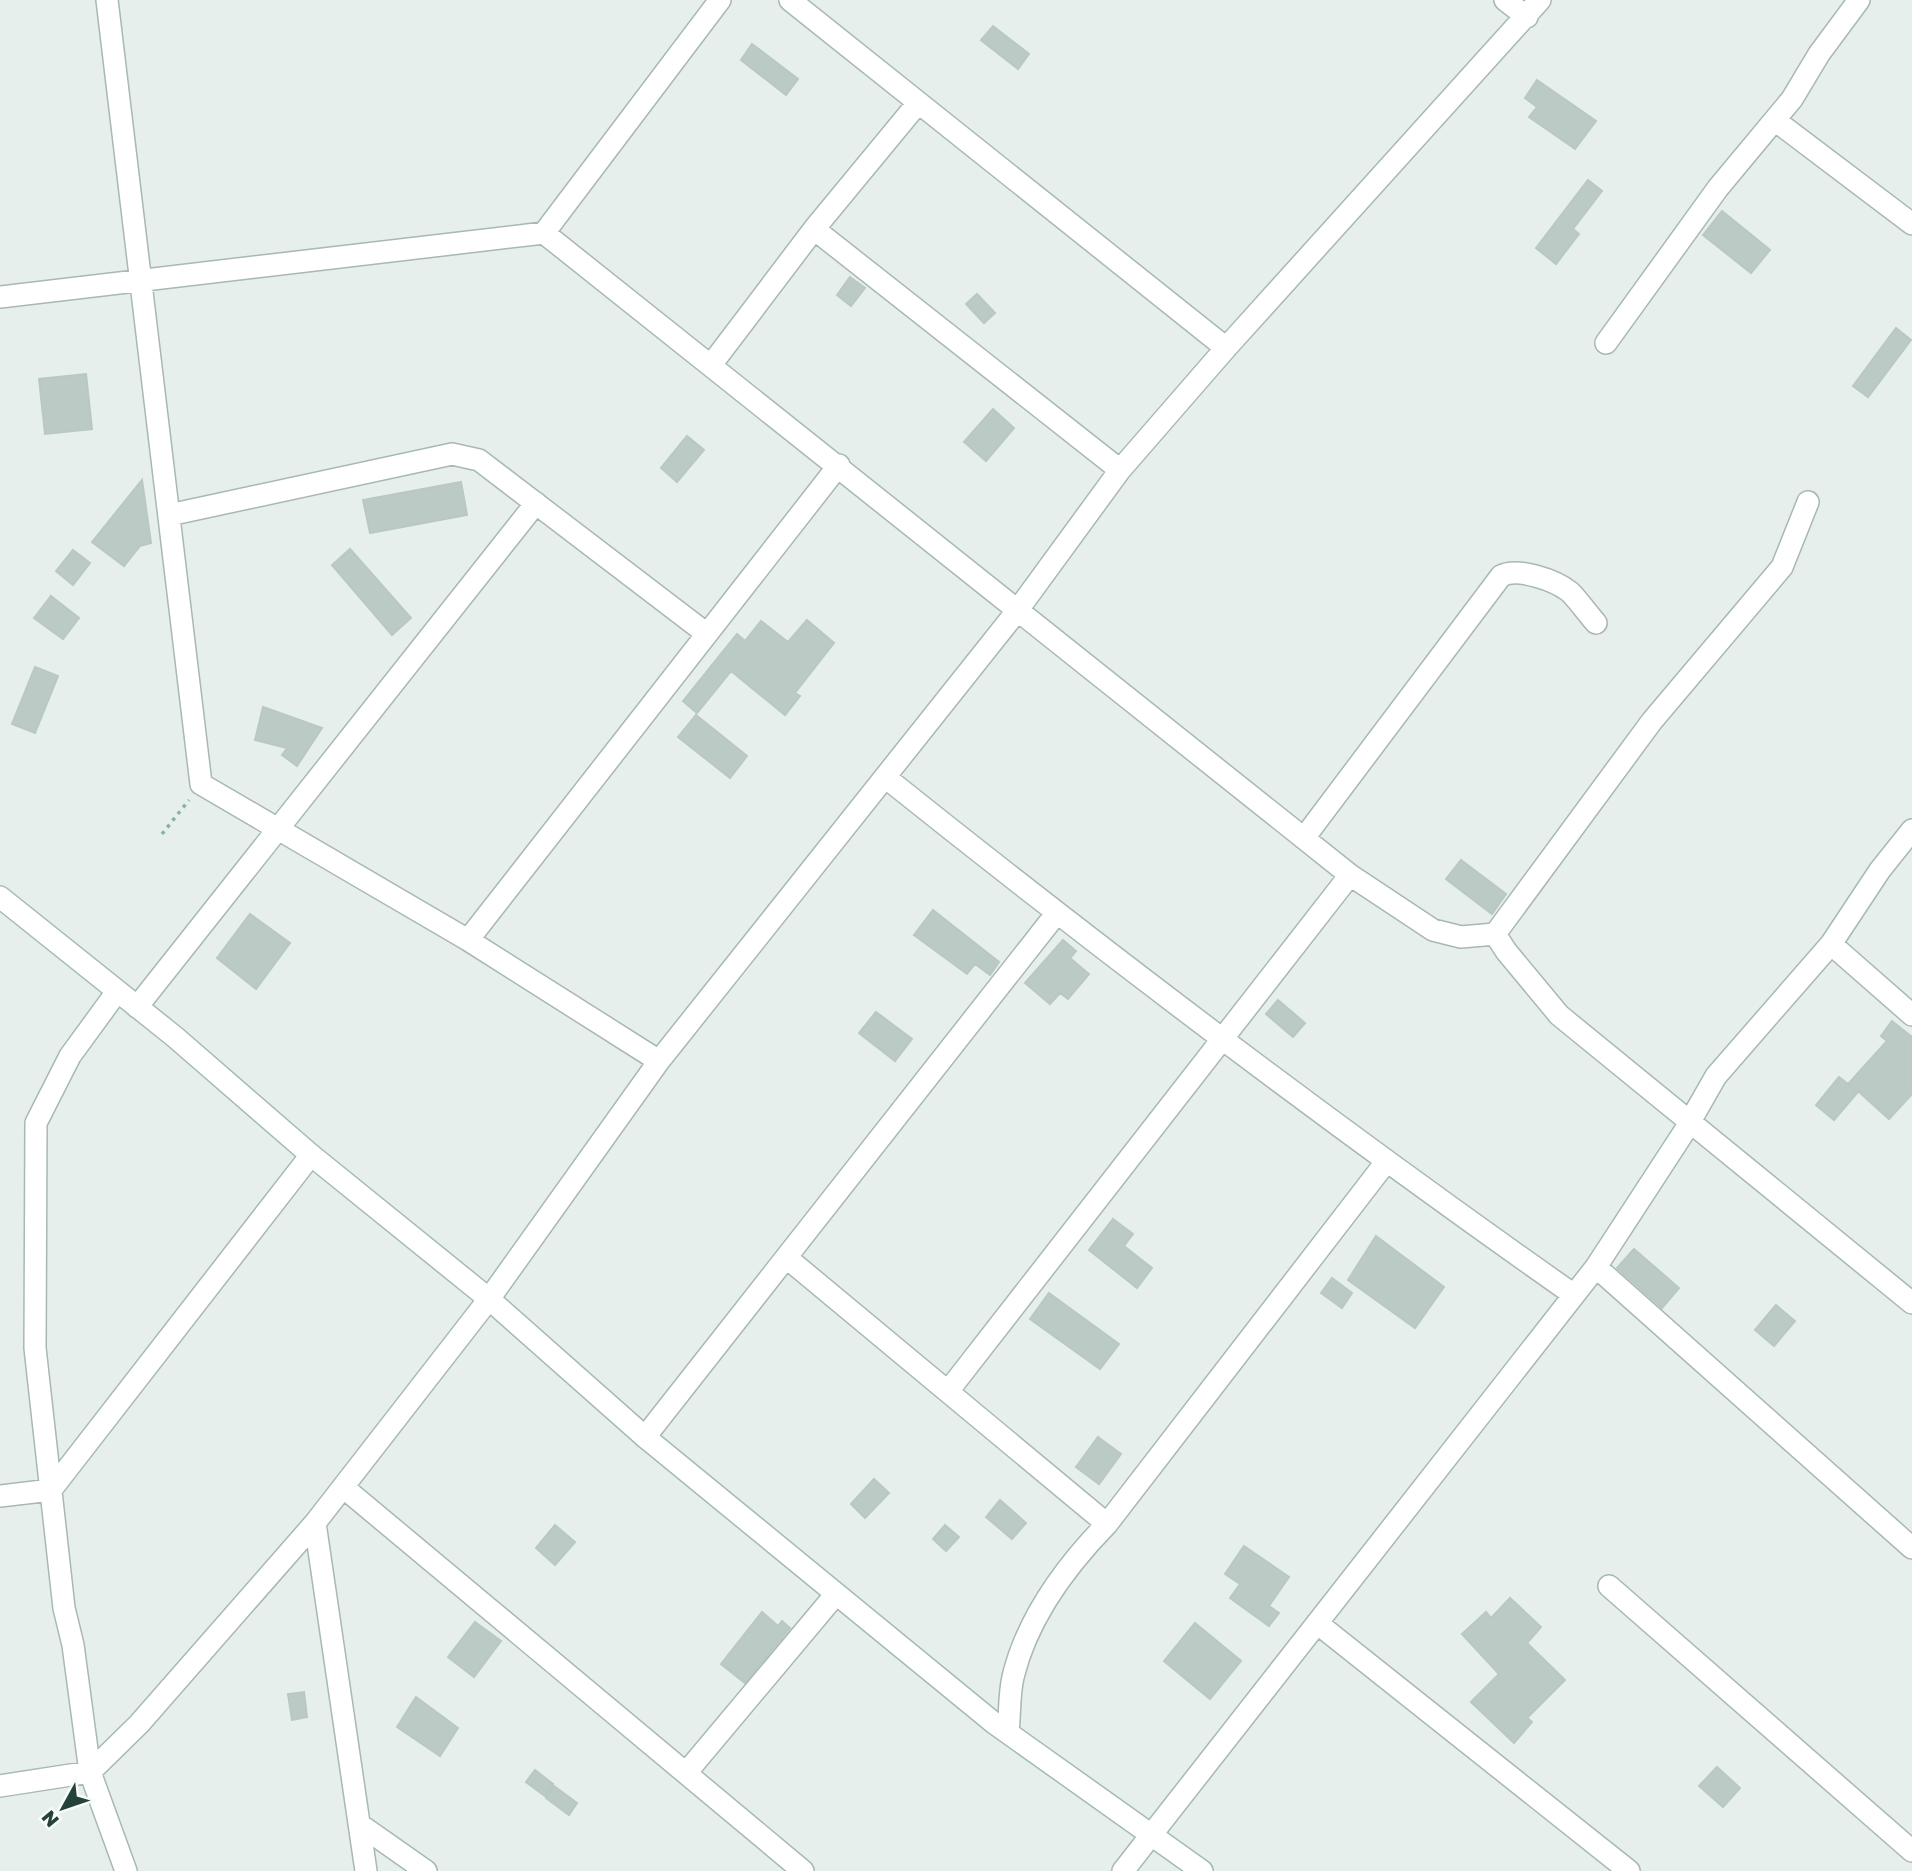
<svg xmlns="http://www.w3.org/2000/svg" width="1912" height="1871" viewBox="0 0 1912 1871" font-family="'Golos Text',sans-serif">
<rect width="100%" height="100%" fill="#e6efeb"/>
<!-- building -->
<path fill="#bbcac4" stroke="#b8c9c2" stroke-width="2" d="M993,26L1029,54L1018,69L981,40Z
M752,44L798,79L786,95L741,60Z
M1537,80L1596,121L1575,149L1529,117L1537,107L1525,98Z
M1588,180L1602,191L1573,229L1579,234L1556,264L1536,248Z
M1722,211L1770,250L1751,273L1703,235Z
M850,277L865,288L851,306L837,295Z
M977,294L995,313L984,323L966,304Z
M1896,328L1911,340L1868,397L1853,386Z
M86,374L92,429L45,434L39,379Z
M993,409L1014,428L986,461L964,442Z
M687,436L704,450L677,482L661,468Z
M142,480L151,543L140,546L124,566L92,542Z
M461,482L467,515L370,533L363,500Z
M350,549L411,618L392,635L332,565Z
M73,550L90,563L73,585L56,571Z
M51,596L79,618L63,639L34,618Z
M807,620L834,643L795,693L800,696L785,715L731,671L697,713L683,701L737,634L745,641L761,621L788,642Z
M35,667L58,676L35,733L12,724Z
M263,707L322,728L297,766L282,755L287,748L255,740Z
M696,715L747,756L730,778L678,737Z
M1461,860L1506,894L1492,914L1446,879Z
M933,910L999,962L990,975L975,964L967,974L914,935Z
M250,914L290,943L256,989L217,958Z
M1063,940L1076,951L1070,958L1089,974L1068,999L1060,993L1050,1004L1025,983Z
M1278,1000L1305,1023L1293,1037L1266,1014Z
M876,1012L912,1039L895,1061L859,1033Z
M1892,1021L1912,1037V1094L1889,1119L1849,1083L1887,1041L1881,1036Z
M1839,1077L1858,1092L1834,1120L1816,1105Z
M1113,1219L1133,1234L1124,1246L1152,1268L1137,1288L1089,1250Z
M1376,1236L1444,1287L1415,1328L1348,1280Z
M1634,1249L1679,1288L1662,1308L1617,1268Z
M1332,1278L1352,1293L1342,1308L1321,1293Z
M1049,1293L1119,1344L1100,1369L1030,1319Z
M1776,1305L1795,1321L1774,1346L1755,1330Z
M1098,1437L1121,1454L1099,1484L1076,1467Z
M874,1479L889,1493L865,1518L851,1504Z
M1000,1500L1026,1523L1012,1539L986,1517Z
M555,1525L575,1542L555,1565L536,1548Z
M945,1525L959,1537L946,1551L933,1539Z
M1244,1546L1289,1577L1269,1606L1279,1613L1269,1626L1230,1598L1240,1584L1225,1574Z
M1510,1598L1541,1627L1527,1643L1565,1680L1527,1718L1532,1722L1514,1743L1471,1702L1499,1674L1462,1634L1486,1612L1491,1618Z
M762,1612L778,1626L782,1621L790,1628L745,1683L721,1664Z
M475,1622L501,1641L474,1677L448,1657Z
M1195,1623L1241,1661L1210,1699L1164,1661Z
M304,1692L307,1717L292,1720L288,1694Z
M416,1697L458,1728L440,1756L397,1727Z
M1717,1767L1740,1788L1723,1807L1699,1786Z
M535,1770L553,1784L545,1796L526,1782Z
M554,1786L577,1803L569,1815L546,1798Z"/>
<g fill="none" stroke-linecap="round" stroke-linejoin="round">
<!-- street casing -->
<g stroke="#a8b8b2" stroke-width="24">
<path id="street" d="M107,0L201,784L468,940L659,1061
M790,0L1226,348
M1505,0L1527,17
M1776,121L1912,224
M814,229L1120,470
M544,233L720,0
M0,297L544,233L1350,875L1433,930L1461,937L1495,934L1652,721L1782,567L1808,502
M1606,343L1718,188L1792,99L1819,54L1859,0
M711,365L814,229L918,103
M169,515L452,454L479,460L707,634
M885,777C1109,956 1339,1130 1574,1295
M1304,838L1501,576C1517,567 1555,580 1570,592C1579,601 1587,613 1596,623
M1495,934L1506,951L1559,1015L1912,1303
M468,940L839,465
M1831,944L1912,1015
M116,993L70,1056L36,1123L35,1348L64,1608L73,1645L90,1772L126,1871
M137,1007L536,503
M787,1258L1107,1524
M1596,1267L1912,1548
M949,1390L1350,875
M645,1437L1056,914
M343,1487L803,1871
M0,1496L51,1490L311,1155
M315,1523L366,1871
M1609,1586L1912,1851
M1317,1623L1629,1871
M1008,1732C1010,1714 1009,1694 1013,1677C1027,1619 1066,1566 1107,1524L1386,1162
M686,1773L836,1594
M0,1786L90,1772L139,1724L315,1523L489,1299L659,1061L1017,611L1120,470L1226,348L1540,0
M359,1824L426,1871
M1123,1871L1596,1267L1684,1132L1716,1076L1831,944L1880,870L1912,830"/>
</g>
<!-- secondary casing -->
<g stroke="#a4bbb3" stroke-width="24">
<path id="secondary" d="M0,897L175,1037L311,1155L489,1299L645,1437L994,1723L1202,1871"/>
</g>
<!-- path -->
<path stroke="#86b3a5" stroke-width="3.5" stroke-dasharray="3.5 5" stroke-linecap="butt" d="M162,834L189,800"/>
<!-- street -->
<use href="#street" stroke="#fff" stroke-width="21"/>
<!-- secondary -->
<use href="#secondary" stroke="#fff" stroke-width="21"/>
</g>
<!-- north arrow -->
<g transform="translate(63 1808) rotate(230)" stroke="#f7fbf9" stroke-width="5" paint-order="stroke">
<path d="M0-5L12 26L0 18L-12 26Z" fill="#24423a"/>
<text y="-10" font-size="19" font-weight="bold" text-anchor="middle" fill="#24423a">N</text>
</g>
</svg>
